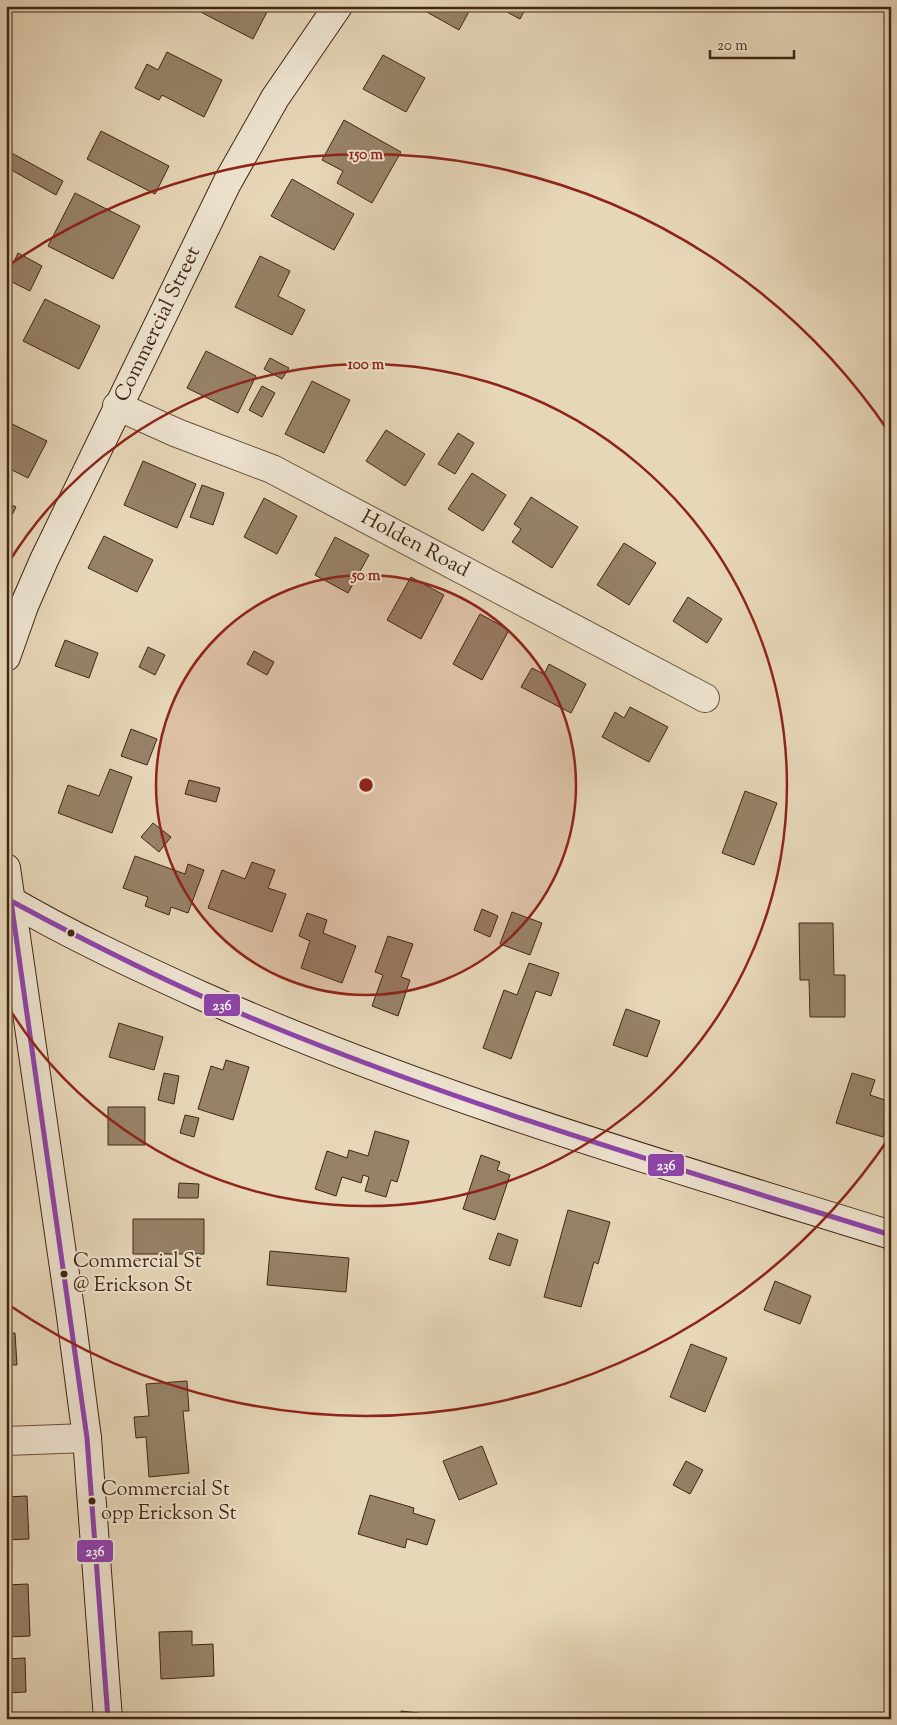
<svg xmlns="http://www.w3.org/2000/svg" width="897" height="1725" viewBox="0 0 897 1725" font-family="'Sorts Mill Goudy',serif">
<rect width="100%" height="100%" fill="#e7d7b9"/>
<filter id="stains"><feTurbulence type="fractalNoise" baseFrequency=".004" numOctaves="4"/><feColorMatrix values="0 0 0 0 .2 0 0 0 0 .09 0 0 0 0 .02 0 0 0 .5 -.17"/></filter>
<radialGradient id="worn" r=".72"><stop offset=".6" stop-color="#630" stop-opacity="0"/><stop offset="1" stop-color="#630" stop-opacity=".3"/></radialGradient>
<!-- building -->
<path fill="#978269" stroke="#412612" d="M189,6H270L253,39Z
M416,6H472L459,30Z
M496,6H527L520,19Z
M167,52L222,80L204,117L162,95L159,100L135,88L147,64L158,70Z
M383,55L425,78L406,112L363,89Z
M344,120L401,152L372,203L337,183L343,171L322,160Z
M101,131L169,166L155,194L87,159Z
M6,150L63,181L56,195L6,167Z
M292,179L354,214L334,250L271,216Z
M75,193L140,226L113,279L48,246Z
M18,253L42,266L30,291L6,279Z
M260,256L290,271L278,296L305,310L292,335L235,307Z
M45,299L100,326L79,369L23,341Z
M206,351L256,376L238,413L187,388Z
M270,358L289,368L282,379L264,369Z
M312,381L350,400L324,453L285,434Z
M262,386L275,393L262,417L249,410Z
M6,421L47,441L28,478L6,467Z
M386,430L425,454L405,486L366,461Z
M458,433L474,443L455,474L438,464Z
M143,461L196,484L177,528L124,505Z
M472,473L506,495L483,531L448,509Z
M202,485L224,493L213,525L190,517Z
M531,497L578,527L552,568L512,542L521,529L514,524Z
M264,498L297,516L277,554L244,537Z
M6,502L16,507L6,527Z
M104,536L153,560L137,592L88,568Z
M335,537L369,555L348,593L315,575Z
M624,543L656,563L629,605L597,585Z
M411,577L444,595L421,639L387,620Z
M688,597L722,619L707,643L673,621Z
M480,614L509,630L482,680L453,664Z
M65,640L98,653L89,678L55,666Z
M148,647L165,655L155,675L139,667Z
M254,651L274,662L267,675L247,664Z
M549,664L586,684L571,713L521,687L532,668L544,674Z
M630,707L668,727L649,762L602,737L615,712L624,718Z
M131,729L157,739L147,765L121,756Z
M110,769L132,777L112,833L58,813L68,785L99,796Z
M189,780L220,788L216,802L185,794Z
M745,791L777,803L754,865L722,853Z
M153,823L171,837L159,852L141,837Z
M135,856L185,874L188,864L204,870L188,913L171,907L169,915L145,906L148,897L123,888Z
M252,862L275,870L268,888L286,894L272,932L208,908L222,870L245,879Z
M482,909L498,916L490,937L474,930Z
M512,912L542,923L530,955L500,944Z
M307,913L327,920L323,933L356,946L342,983L301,968L310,941L299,936Z
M799,923H833L834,975H845V1017H810L809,980H800Z
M388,936L413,944L401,977L410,980L398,1016L372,1006L383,975L375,972Z
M529,963L559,973L551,996L536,991L511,1059L483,1048L504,990L517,995Z
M626,1009L660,1021L647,1057L613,1045Z
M119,1023L163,1037L154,1070L109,1057Z
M226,1060L249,1067L233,1120L198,1109L211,1066L223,1070Z
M164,1073L179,1076L174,1104L158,1100Z
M852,1073L875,1080L870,1095L891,1102V1112L883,1137L836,1123Z
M108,1107H145V1145H108Z
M185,1115L199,1118L194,1137L180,1133Z
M375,1131L409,1141L397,1182L391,1180L386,1197L365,1191L369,1177L363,1175L361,1183L342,1177L336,1196L315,1189L327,1151L347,1158L349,1150L368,1156Z
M481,1155L500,1162L497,1170L510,1175L495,1220L463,1209Z
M179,1183L199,1184L198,1198H178Z
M568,1210L610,1222L598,1264L594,1262L581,1307L544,1297Z
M133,1219H204V1254H133Z
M498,1233L518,1240L510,1266L489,1259Z
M270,1251L349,1258L346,1292L267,1285Z
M775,1281L811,1296L800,1324L764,1310Z
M15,1333L17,1365H6V1334Z
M691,1344L727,1358L705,1412L670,1397Z
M187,1381L189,1411H183L189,1473L149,1477L146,1437L136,1438L134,1417L149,1416L146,1384Z
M482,1446L497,1484L459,1500L443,1461Z
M686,1461L703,1470L690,1494L673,1485Z
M370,1495L414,1508L413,1513L435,1520L427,1545L407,1539L405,1548L358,1534Z
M27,1496L29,1539L6,1540V1497Z
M28,1584L30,1636L6,1637V1585Z
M192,1631V1645L213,1644L214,1676L161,1679L159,1632Z
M25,1658L26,1692L6,1693V1659Z
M401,1711L419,1713L418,1719H400Z"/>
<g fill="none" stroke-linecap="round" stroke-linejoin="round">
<!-- minor casing -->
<g stroke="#6a523c" stroke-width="30">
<g id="minor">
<path id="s1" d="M117,406L177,433L272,469L705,698"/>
<path d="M6,1441L87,1438"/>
</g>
</g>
<!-- secondary casing -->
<g stroke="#412612" stroke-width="30">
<g id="secondary">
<path id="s2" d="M6,657L24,606L44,560L227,183L275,98L338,6"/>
<path d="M6,868L70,1309L87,1438L108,1719"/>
<path d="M6,898C69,935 136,966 202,996C424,1095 659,1163 891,1235"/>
</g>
</g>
<!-- minor -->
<use href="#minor" stroke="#efe5d2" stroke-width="28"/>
<!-- secondary -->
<use href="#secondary" stroke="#efe5d2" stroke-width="28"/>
<!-- bus-1 casing -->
<g stroke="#efe5d2" stroke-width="9">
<path id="bus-1" d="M11,901C96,947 182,990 271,1026C473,1109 683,1170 891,1235
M11,901L87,1438L108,1719"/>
</g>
<!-- bus-1 -->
<use href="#bus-1" stroke="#8e44ad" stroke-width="5"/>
</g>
<!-- distance rings -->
<circle cx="366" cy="785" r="210" fill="#8f2418" fill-opacity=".12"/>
<g fill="none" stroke="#8f2418" stroke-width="2.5">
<circle cx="366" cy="785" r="210"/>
<path d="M7 565A421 421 0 1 1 7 1005"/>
<path d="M889 1138A631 631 0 0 1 9 1305M9 265A631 631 0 0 1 889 432"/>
</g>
<!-- markers -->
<g fill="#412612" stroke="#efe5d2" stroke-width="2">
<circle cx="71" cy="933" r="4.5"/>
<circle cx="64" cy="1274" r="4.5"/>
<circle cx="92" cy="1501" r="4.5"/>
</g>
<g text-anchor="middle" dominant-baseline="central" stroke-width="4" stroke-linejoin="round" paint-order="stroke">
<!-- bus labels -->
<g font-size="20" fill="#412612" stroke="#efe5d2" text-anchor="start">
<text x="73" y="1262">Commercial St<tspan x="73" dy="24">@ Erickson St</tspan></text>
<text x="101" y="1490">Commercial St<tspan x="101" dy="24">opp Erickson St</tspan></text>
</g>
<!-- street labels -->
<g font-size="21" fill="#412612" stroke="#efe5d2">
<text stroke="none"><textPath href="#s2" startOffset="366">Commercial Street</textPath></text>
<text stroke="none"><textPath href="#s1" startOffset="329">Holden Road</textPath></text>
</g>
</g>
<circle cx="366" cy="785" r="8" fill="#8f2418" stroke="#efe5d2" stroke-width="2.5"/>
<g font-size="15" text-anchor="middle" font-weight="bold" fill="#8f2418" stroke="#efe5d2" stroke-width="4" stroke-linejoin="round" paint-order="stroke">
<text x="366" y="159">150 m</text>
<text x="366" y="369">100 m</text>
<text x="366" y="580">50 m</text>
</g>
<g stroke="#efe5d2" stroke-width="2">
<rect x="203" y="993" width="38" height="24" rx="5" fill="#8e44ad"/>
<rect x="647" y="1153" width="38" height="24" rx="5" fill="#8e44ad"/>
<rect x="76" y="1539" width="38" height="24" rx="5" fill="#8e44ad"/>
</g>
<g font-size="14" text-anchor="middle" font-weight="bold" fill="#fff">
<text x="222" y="1010">236</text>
<text x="666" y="1170">236</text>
<text x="95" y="1556">236</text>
</g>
<!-- margin -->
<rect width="897" height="1725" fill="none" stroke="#e7d7b9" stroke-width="25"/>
<rect x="8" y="8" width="882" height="1710" fill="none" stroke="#412612" stroke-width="2.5"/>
<rect x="12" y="12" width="872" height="1700" fill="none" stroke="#412612"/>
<!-- scale -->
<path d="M710 50v8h84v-8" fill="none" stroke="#412612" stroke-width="2.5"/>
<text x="717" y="50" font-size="15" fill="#412612" stroke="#efe5d2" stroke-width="4" paint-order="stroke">20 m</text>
<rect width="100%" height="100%" filter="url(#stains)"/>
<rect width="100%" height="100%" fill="url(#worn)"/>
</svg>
